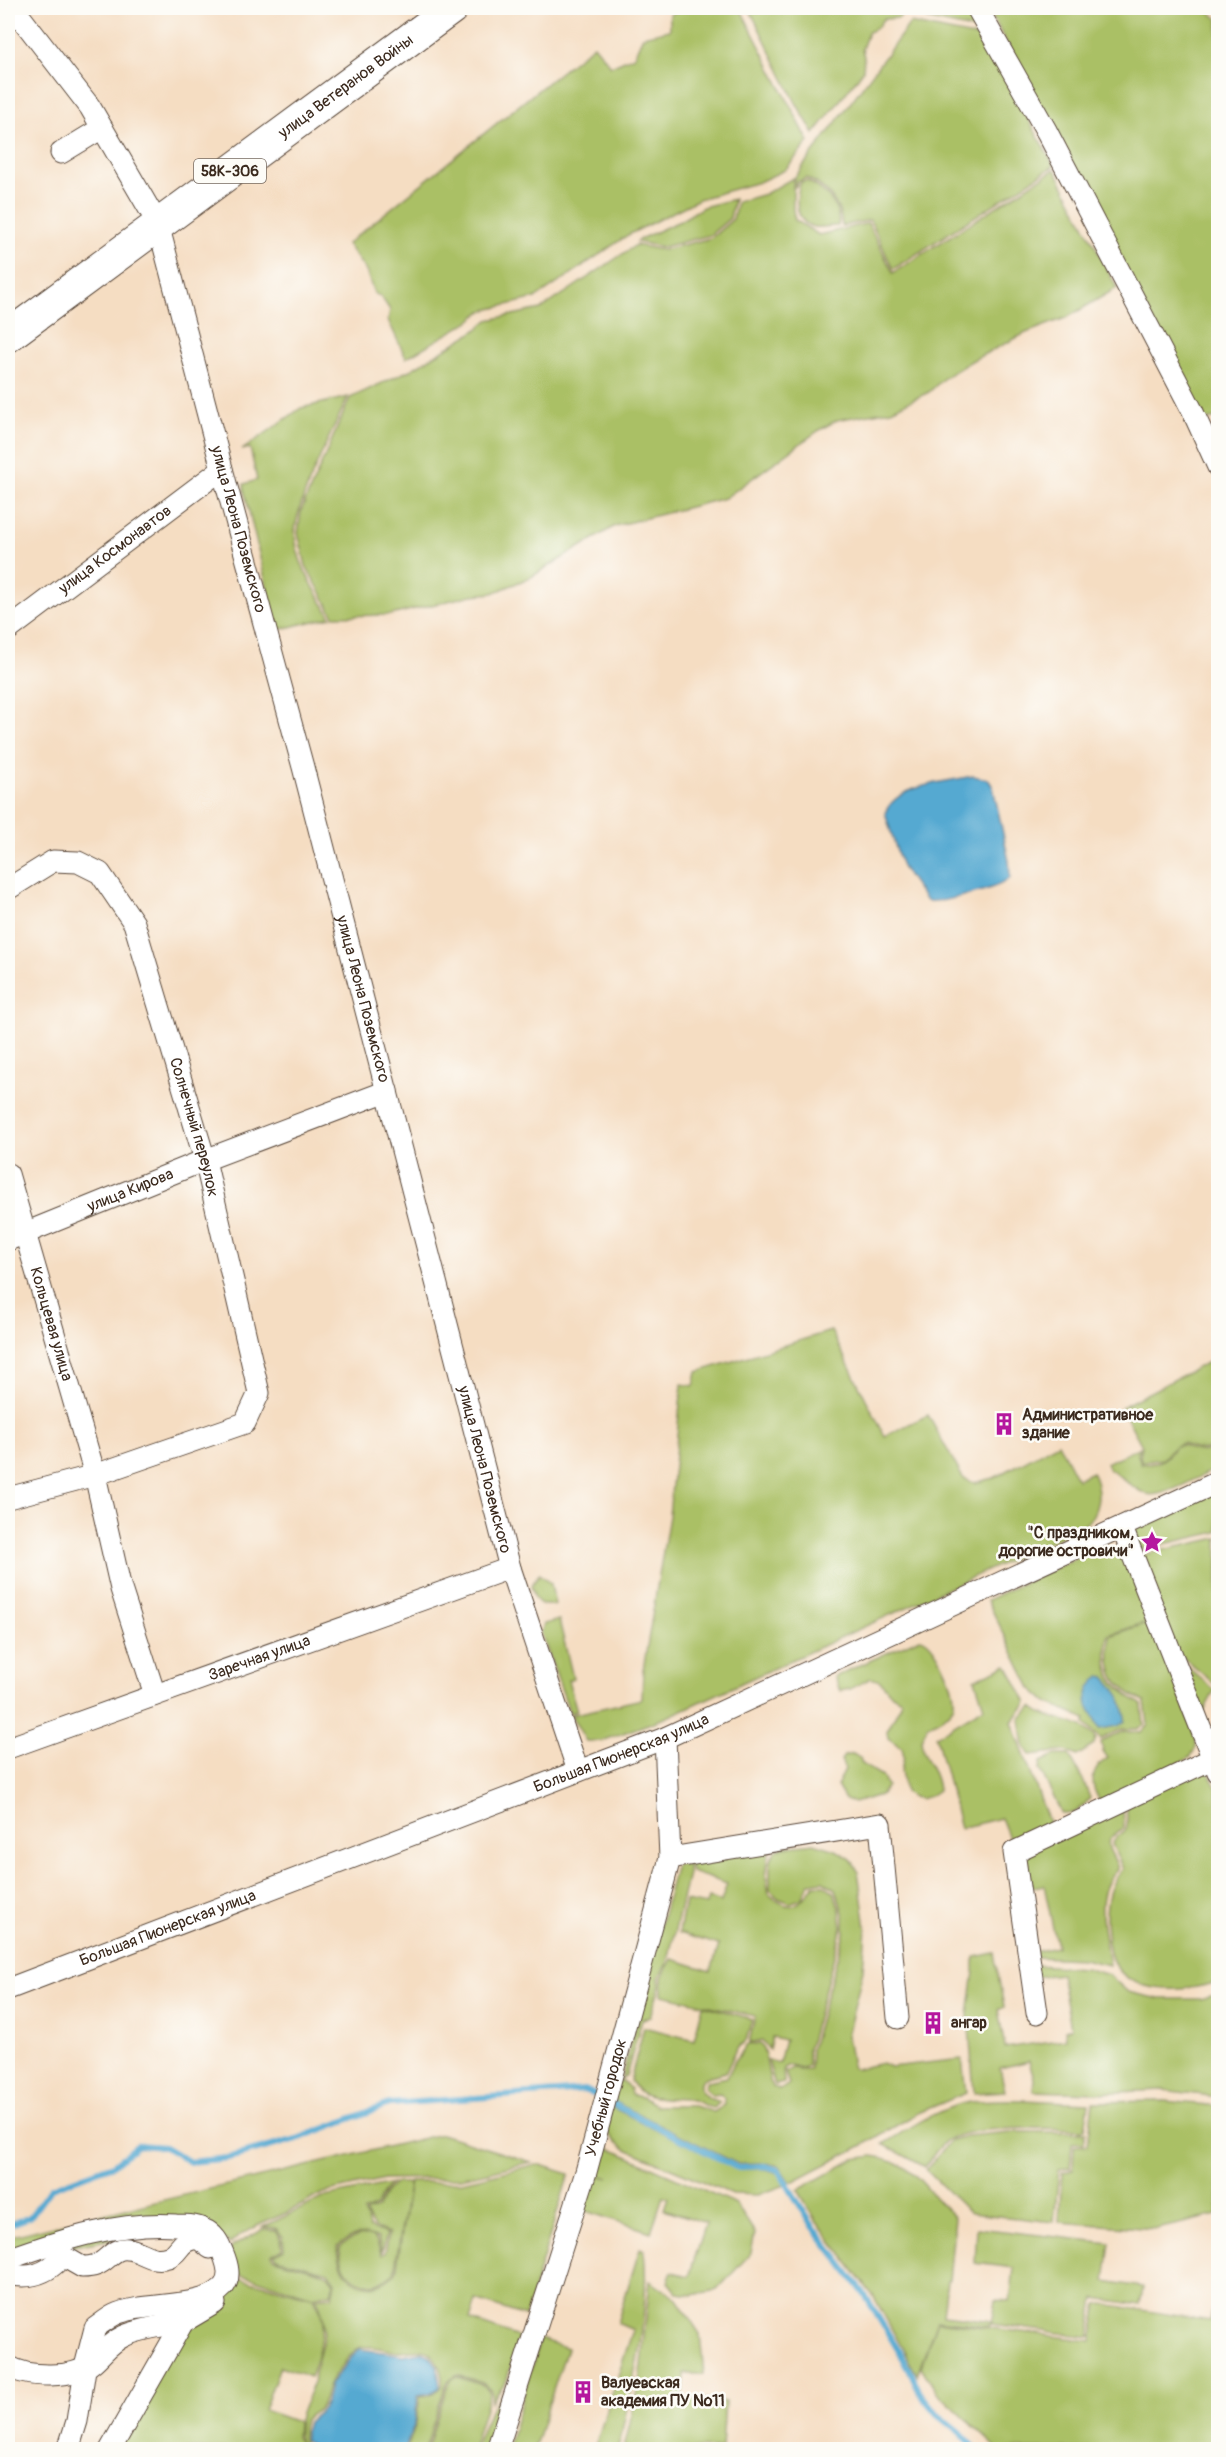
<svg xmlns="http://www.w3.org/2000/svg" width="1226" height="2457" viewBox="0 0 1226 2457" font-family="Pangolin,sans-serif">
<rect width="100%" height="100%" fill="#fdfcf7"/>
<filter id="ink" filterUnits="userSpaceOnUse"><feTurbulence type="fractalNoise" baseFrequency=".0167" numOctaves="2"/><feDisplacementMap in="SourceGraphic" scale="12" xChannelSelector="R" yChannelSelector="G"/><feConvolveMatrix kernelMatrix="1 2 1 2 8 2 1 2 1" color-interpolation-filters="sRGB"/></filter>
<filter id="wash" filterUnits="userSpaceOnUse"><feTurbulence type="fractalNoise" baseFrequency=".008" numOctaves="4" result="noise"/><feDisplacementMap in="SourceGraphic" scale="24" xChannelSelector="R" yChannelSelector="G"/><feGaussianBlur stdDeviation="1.35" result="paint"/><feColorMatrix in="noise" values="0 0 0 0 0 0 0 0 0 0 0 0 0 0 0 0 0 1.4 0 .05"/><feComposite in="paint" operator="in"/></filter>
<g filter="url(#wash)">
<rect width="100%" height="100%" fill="#f5ddc2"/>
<!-- green -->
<path fill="#aac065" stroke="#727542" stroke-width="1.5" d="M688,8H740L809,142L785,170L759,182L699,199L628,235L536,298L482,311L470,321L406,358L388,320L390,310L382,298L374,293L366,271L347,244L594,45L611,66L634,56L643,36L670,30V14Z
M749,8H905L899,18L883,19L877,28L868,32L862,49L864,57L863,71L814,134L796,103Z
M919,8H967L980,31L926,19Z
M988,8H1194L1211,13L1218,19V418L1205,420Z
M910,23L978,37L983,36L1054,166L893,269L870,220L842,226C841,204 826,186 806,178L799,181L795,187V177Z
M1055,169L1117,288L1068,317L1026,333L973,360L945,377L929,392L891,410L837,420L818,431L725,498L615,526L531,577L493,593L472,595L391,615L334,616L306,566L298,533L301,511L350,398L412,369L475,331L488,320L541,309L636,245L663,250L711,238L733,219L737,202L765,194L793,178V210L795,220L819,235L868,223L893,273Z
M807,181C824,189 842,206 838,226C831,226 822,228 814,227C794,222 795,197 801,182Z
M734,199L730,218L710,235L663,247L637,242L640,239L680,221L703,207Z
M348,397C334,428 295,503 295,534C296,564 317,592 331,617L277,630L244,490V484L257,480L250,448L242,450L301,408Z
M831,1331L885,1436L928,1415L963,1478L974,1483L994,1478L1058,1443L1077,1479L1092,1472C1102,1491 1100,1514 1082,1527L665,1718L601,1741H586L571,1715L642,1699L643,1670L669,1516L682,1384L694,1386L697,1372Z
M1218,1357V1443L1215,1447C1202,1451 1194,1451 1183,1443C1173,1445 1170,1452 1163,1459L1142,1462L1140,1456L1142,1446L1121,1407Z
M1183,1445C1194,1453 1208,1454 1218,1446V1467C1204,1474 1163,1499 1147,1494C1134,1490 1122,1478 1112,1470H1109L1106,1463L1140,1447L1138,1455L1141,1463C1157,1466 1167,1460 1175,1446Z
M1218,1487V1532L1133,1551L1126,1531Z
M1218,1538V1683L1217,1686L1174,1650L1136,1556Z
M1107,1551L1120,1556L1129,1566L1150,1621L1108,1635C1103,1673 1109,1684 1142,1705L1144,1725L1137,1729H1122L1101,1739L1085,1724L1086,1719L1047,1702L1031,1688L987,1600L1087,1553Z
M539,1574L551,1584L555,1605H541L535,1598L531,1586Z
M559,1620L573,1678L568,1680L577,1711L570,1713L541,1633L544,1624Z
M1147,1623L1162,1647L1196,1739V1747L1190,1758L1100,1801C1089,1784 1091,1769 1108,1758L1103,1751L1101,1742L1124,1731L1141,1733L1148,1725L1145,1702C1111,1685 1108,1672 1110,1636Z
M920,1638C934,1639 954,1684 954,1699C955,1704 952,1709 950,1713L928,1726L921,1739C922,1758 937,1770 938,1790C925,1800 918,1802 905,1792L901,1771L904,1756L902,1748L888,1738L887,1731L901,1704V1700L892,1695L880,1681L871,1678L850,1689L840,1691L834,1677Z
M1176,1658L1215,1690L1200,1718Z
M1007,1665L1027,1703L1012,1722L1051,1828L1010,1840L1001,1818L960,1828L936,1736L984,1707L975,1679Z
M1032,1707C1051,1724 1077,1716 1096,1738L1094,1745L1077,1756L1065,1751L1030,1755L1024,1746L1020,1719Z
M853,1754L860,1758L862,1764L882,1776L887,1786L880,1795L854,1803L844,1798L837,1786L845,1769L841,1760L844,1756Z
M1055,1755H1069L1083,1780L1090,1798C1082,1808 1076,1815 1062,1814L1040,1769L1041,1762Z
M1206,1767L1218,1791V1982C1188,1991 1136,1997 1115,1965C1108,1954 1107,1933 1106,1920C1106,1900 1109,1884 1123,1869L1112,1844L1117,1836C1133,1832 1125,1818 1127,1804Z
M1123,1805L1124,1828C1095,1844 1114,1850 1118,1869C1091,1894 1105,1933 1109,1965L1083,1959L1034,1957L1033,1952L1057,1947L1044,1885L1022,1889L1017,1855Z
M814,1843L836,1850L851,1859L858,1871L866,1928L863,1970L847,2036L852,2067L855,2069L882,2063L890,2067L962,2059L966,2093L918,2113L861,2146L790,2183L779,2166L767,2163H736L609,2099L615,2082H624L630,2089L631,2095L642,2097L657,2106H694L714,2112L725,2105L724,2098L720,2094L712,2095L704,2088L707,2081L727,2077L735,2061L747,2045L760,2043C768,2056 767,2073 772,2087L780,2090L789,2084L785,2072L794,2067L799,2070H810L811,2049L844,1934V1916L836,1889L823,1881L810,1883L801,1899L790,1903L778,1898L770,1890C769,1845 771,1848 814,1843Z
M769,1852L766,1877L769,1894C791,1915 800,1905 814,1885H824L834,1892L840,1910L842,1928L808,2049V2066L802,2068L790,2065L783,2068L784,2083L775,2085L768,2060L779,2063L785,2040L772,2037L769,2050L762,2040L749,2043L755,2016L662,1995V1977L672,1959L711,1971L719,1945L679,1933L685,1901L706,1905L708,1898L721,1902L727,1884L691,1872L689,1858Z
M676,1864H688V1874L667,1965L659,1976L660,1986L650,2017L642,2019L626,2076L621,2080Z
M994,1953L1004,2007L998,2010L1005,2048L1066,2039L1065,2030L1071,2028L1061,1974L1035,1977L1034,1965L1085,1968L1109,1975L1128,1992L1159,1999H1201L1218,1994V2097L1163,2090L1094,2093L1033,2091L1034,2078L1029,2061L1000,2068L1005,2091L974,2093L968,2014L974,1972V1957Z
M703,2005L752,2019L746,2041L737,2048L726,2072L706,2077L700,2083V2090L708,2098L720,2102L714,2108C706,2107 700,2102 692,2100C670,2096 644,2104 630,2081L644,2027L694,2040Z
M1023,2100L1089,2103L1085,2129C1053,2129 976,2124 949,2139C939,2144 932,2158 925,2167L883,2144C910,2128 939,2107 971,2102C988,2099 1006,2100 1023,2100Z
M1165,2101L1218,2106V2215L1157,2229L1059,2222L1062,2172L1073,2170L1074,2146L1088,2145L1093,2102Z
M607,2105L736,2169H766L778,2173L785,2185L758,2195L732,2194L626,2149L614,2140L603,2127Z
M1010,2132H1086L1084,2143H1072L1070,2168L1059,2169L1054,2222L970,2213L926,2170L951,2140L966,2136Z
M441,2134L531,2162L461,2178L384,2179L324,2193L288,2212L259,2225L239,2236L230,2244L195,2224L8,2258V2237Z
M597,2143L736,2204L755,2233L751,2253L717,2290L693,2295L677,2293L668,2282L672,2272L689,2276L706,2223L664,2209L668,2197L663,2196L651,2232L576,2208L589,2173L609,2178L590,2172Z
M873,2156C919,2163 923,2191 955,2217L949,2280L947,2281L943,2315L991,2321L990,2326L937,2320L917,2375L874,2297L816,2220L798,2190L854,2159Z
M537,2164L569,2174L525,2316L476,2300L470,2320L518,2337L507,2380L491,2402L492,2391L485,2384L458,2375L448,2381L445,2387L425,2449H407L416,2423L420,2396L430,2395L442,2386C443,2373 437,2352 421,2350C412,2349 402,2352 393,2351C383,2349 366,2344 357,2349C353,2351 331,2380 329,2385C325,2392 326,2400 321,2406C317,2412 308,2414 304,2421C301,2428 302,2437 304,2444H301L307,2449L112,2450L184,2324L231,2276L314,2298L322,2314L323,2322L318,2354L310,2377L280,2366L264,2410L297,2422L296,2437L301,2444C291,2426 307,2400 314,2382C312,2375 315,2370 317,2363C324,2338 329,2321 316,2298L332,2296L335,2282L328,2272L276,2258L274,2255L284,2249L283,2237L276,2228L263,2227L325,2197L393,2183L387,2187L376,2206L364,2212L369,2227L387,2234L382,2252L378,2238C363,2230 349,2236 338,2246C338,2281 372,2300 396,2272L410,2182H462Z
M396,2183H408L409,2185L394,2273C371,2297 339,2278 340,2247C347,2240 369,2228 376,2240C379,2245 379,2250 382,2255L385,2253L389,2233C377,2229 368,2226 366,2212L377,2208L388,2189Z
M977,2228L1110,2243L1105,2281L1143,2287L1140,2305L1095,2298L1089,2337L992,2324L996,2300L1010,2301L1014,2268L975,2263Z
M264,2229L276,2230L281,2238L282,2249L271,2255L274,2259L319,2271L328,2275L334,2283L331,2293L313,2297L230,2271L229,2252L233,2246Z
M640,2248L644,2250C651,2317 632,2384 618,2449H594L633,2330L617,2323Z
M1218,2279V2449H998L936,2391L921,2367L937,2321L1091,2341L1098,2303L1210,2321Z
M650,2281L677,2299L700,2334L704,2374H685L683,2398L725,2402L722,2449H624L639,2382Z
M540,2339L567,2348L534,2449L507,2450Z
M459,2377L485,2386L490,2392L472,2449H427L447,2387L452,2379Z
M505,2391L486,2449H474L490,2410Z"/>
<!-- water -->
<path fill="#55a9d1" stroke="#486a78" stroke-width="1.5" d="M973,776L988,779L993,787L1009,861L1010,878C999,889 942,903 926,901L902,867L885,813C897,784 946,782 973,776Z
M1100,1676L1105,1677C1118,1690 1125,1703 1125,1721L1118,1726L1100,1729L1086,1701L1090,1687Z
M360,2349L403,2355L421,2352L431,2357L437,2366L440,2387L430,2393L418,2395L415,2422L405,2449H318L305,2441L304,2432L307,2422L322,2409L326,2403L330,2385L355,2353Z"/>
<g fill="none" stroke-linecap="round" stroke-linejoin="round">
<!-- stream -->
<path stroke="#55a9d1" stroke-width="6" d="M8,2225L30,2217L51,2188L113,2165L138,2145L165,2147L190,2162L228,2158L297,2139L389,2104L585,2090L736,2167L766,2166L778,2170L812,2225L863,2292L909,2368L920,2393L937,2414L962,2434L977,2450"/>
</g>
</g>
<g filter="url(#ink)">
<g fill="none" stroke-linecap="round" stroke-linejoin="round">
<!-- minor casing -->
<g stroke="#574537" stroke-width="23">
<g id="minor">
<path id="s1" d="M8,8L22,19L90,107L158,224L222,469L303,767L510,1568L578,1771"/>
<path d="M977,8L1047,132L1192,410L1218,467"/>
<path d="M61,153L102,128"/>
<path id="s2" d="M8,630L222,469"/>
<path id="s3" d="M8,889L53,861L78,862L100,873L134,923L205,1160L259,1393L245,1423L95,1475L8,1498"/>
<path id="s4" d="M8,1174L95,1475L121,1589L155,1695"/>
<path id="s5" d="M8,1240L205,1160L387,1091"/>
<path d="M1122,1528L1218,1772"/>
<path id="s6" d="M8,1748L510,1568"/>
<path d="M670,1858L880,1824L898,2018"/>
<path id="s7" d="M8,1989L665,1738L1218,1482"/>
<path d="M1037,2013L1014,1852L1212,1759"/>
<path d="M8,2259C61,2240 119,2221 176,2225C185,2225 195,2225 203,2229C214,2233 219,2243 223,2253C227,2263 232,2278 223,2287C203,2310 143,2301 114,2315C108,2318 101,2324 95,2328L86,2363L77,2421L68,2450"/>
<path d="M8,2274C29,2279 45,2275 60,2259H68L82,2267C86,2267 91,2267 96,2265C108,2261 113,2247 128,2249C142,2250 150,2263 168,2257C182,2252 176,2241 198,2238L210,2248"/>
<path d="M8,2366C27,2378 74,2379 92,2363C104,2353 109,2343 124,2336C141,2328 164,2326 183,2322"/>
<path d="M110,2450L183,2322L215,2303"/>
<path id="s8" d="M497,2450L586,2172L670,1858L665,1738"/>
</g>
</g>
<!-- highway casing -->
<g stroke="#574537" stroke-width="34">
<g id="highway">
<path id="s9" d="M8,336L452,8"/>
</g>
</g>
<!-- minor -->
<use href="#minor" stroke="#fff" stroke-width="21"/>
<!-- highway -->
<use href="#highway" stroke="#fff" stroke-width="32"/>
</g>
</g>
<!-- icons -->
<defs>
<g id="building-bare" transform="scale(1.8)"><path d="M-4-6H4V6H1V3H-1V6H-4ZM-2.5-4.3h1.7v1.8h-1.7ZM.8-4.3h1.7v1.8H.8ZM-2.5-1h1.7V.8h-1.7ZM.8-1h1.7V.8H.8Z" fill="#b5179e" stroke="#fdfcf7" stroke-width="2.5" paint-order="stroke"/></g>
<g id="sight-bare" transform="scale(1.8)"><path d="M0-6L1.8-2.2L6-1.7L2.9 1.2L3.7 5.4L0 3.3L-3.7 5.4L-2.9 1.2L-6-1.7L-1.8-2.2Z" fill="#b5179e" stroke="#fdfcf7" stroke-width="2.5" paint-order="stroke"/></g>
</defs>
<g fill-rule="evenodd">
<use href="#building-bare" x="1004" y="1424"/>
<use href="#sight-bare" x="1152" y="1542"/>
<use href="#building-bare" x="933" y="2023"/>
<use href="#building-bare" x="583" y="2392"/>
</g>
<g text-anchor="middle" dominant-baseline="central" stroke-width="5" stroke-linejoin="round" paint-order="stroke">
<!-- shield labels -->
<rect fill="#fdfcf7" stroke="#75695f" stroke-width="1.5" x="194" y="159" width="72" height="24" rx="4.5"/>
<g font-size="15" font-weight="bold" fill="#3b2a1e">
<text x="230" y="171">58К-306</text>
</g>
<!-- street labels -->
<g font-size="16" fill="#3b2a1e" stroke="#fdfcf7">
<text stroke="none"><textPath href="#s9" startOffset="420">улица Ветеранов Войны</textPath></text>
<text stroke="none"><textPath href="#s1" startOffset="580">улица Леона Поземского</textPath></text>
<text stroke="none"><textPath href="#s2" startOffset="134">улица Космонавтов</textPath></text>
<text stroke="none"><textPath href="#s1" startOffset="1066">улица Леона Поземского</textPath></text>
<text stroke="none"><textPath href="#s3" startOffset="376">Солнечный переулок</textPath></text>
<text stroke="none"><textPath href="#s5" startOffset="132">улица Кирова</textPath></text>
<text stroke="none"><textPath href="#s4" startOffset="156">Кольцевая улица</textPath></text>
<text stroke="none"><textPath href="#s1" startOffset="1552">улица Леона Поземского</textPath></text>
<text stroke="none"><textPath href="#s6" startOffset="267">Заречная улица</textPath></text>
<text stroke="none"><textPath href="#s7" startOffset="657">Большая Пионерская улица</textPath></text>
<text stroke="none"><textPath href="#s7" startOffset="171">Большая Пионерская улица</textPath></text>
<text stroke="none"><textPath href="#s8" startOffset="369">Учебный городок</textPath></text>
</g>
<!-- poi labels -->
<g font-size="16" font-weight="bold" fill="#3b2a1e" stroke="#fdfcf7" text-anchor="start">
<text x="1022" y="1415">Административное<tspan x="1022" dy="18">здание</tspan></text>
<text x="1134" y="1533" text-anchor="end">"С праздником,<tspan x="1134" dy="18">дорогие островичи"</tspan></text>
<text x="951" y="2023">ангар</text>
<text x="601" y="2383">Валуевская<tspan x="601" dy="18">академия ПУ №11</tspan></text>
</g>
</g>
<!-- margin -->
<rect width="1226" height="2457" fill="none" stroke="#fdfcf7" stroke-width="30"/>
</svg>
